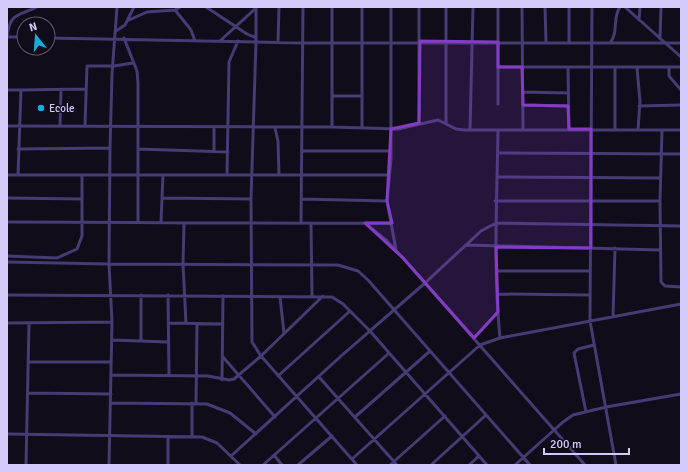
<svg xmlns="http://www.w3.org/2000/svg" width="688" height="472" viewBox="0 0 688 472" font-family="Signika,sans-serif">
<rect width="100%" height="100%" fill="#100c1a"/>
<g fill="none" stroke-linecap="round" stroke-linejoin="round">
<!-- minor -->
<path stroke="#453c74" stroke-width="3" d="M180,7L175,10L191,30L195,41
M206,7L247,34L256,38
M256,7V42L251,199L252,342L261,356L357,465
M332,7V127
M391,7V159L387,201L396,250
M419,7V123
M498,7V104
M522,7L523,130
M545,7L546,42
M592,7L590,321L616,465
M625,7L681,57
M129,20L147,12L175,10
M639,20L640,7
M116,31L125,25L134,7
M24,37H7C10,13 16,17 37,7
M48,38L302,43H681
M124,38L137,71L138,83V222
M660,39L661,7
M221,40L256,8
M278,42L279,7
M569,42V7
M610,43C619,32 612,18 620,7
M498,67H681
M568,67L569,129
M637,68L640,101L638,130
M669,68V76L681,90
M7,90H21
M523,92L568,93
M332,96H362
M523,105L568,106
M639,106L681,105
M446,123V7
M60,125L61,90
M85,125L87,66H114L133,63
M7,126L332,127L398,129L438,120L456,129L464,130H681
M214,127V151
M275,128L278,141L279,175
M362,128V7
M470,130L473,7
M498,130C497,199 493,269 500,338
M615,130V68
M662,130L660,201L661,282L665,286L681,287
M18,149L110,148
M138,149L228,152
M303,151H391
M498,153L681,154
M7,175H389
M18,175L21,90L85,89
M227,175L229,62L238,41
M497,177L661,178
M7,198L82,199
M163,198L251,199
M302,199L387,201
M495,201H660
M7,222C135,222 264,224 392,223
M161,222L163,175
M184,223L183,264L186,323
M301,223L303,7
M311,223L312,295
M365,223L387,241L403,258L585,465
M466,245L660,250
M7,256L57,258L77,249L82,236V175
M7,262L109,264L338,265L358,271L368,280L530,465
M497,271H590
M497,294L590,295
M7,295L332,297L343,304L370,331L487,465
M141,295V341
M168,295L169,375
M280,297L284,333
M613,317L615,248
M7,323L112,322
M169,323L223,324
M474,338L498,312
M112,340L168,342
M223,357L275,417
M29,362H111
M111,375L208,376L229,380L234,379L261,356L323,296
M278,376L350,311
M319,377L397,465
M222,380L223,296
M28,393L111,394
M111,403L207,404L230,413L256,434
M196,403L197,324
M586,412L574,353L578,349L594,345
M355,417L430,351
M7,434L202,437L217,443L240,465
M192,436V403
M274,455L282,465
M231,456L340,357L425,283L481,231L496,223L681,226
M352,459L480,345L500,338L681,304
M26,465L29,323
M109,465L112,322L109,264L110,148L112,74L117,7
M168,465V437
M263,465L388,354
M298,465L332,436
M390,465L445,416
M431,465L486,415
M469,465L479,456
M515,465L563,422L573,415L606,407L681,394"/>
</g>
<!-- marked area -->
<path fill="#843cc5" fill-opacity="0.2" stroke="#843cc5" stroke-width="3" stroke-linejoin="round" d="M420,41L498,42V67H522L523,105L568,106L569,129H591V248L496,247L498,312L474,338L403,258L365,223H392L387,201L391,129L419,123Z"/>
<!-- markers -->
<circle fill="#15aedb" stroke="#100c1a" stroke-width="1.5" cx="41" cy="108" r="4"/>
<g text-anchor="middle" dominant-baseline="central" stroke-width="3" stroke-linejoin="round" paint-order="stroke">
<!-- poi labels -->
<g font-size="11" fill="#d6cafa" stroke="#100c1a" text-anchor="start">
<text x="49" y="108">Ecole</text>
</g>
</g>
<!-- border -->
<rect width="688" height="472" fill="none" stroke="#d6cafa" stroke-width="16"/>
<!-- north arrow -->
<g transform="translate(36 36) rotate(343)"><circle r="19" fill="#100c1a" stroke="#5f5874"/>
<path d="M0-3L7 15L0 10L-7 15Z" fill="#15aedb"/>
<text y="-6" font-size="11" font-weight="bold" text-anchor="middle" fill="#d6cafa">N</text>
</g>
<!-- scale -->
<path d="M544 448v6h85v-6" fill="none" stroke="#d6cafa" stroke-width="2"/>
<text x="550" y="448" font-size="12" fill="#d6cafa" stroke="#100c1a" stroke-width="3" paint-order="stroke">200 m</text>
</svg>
